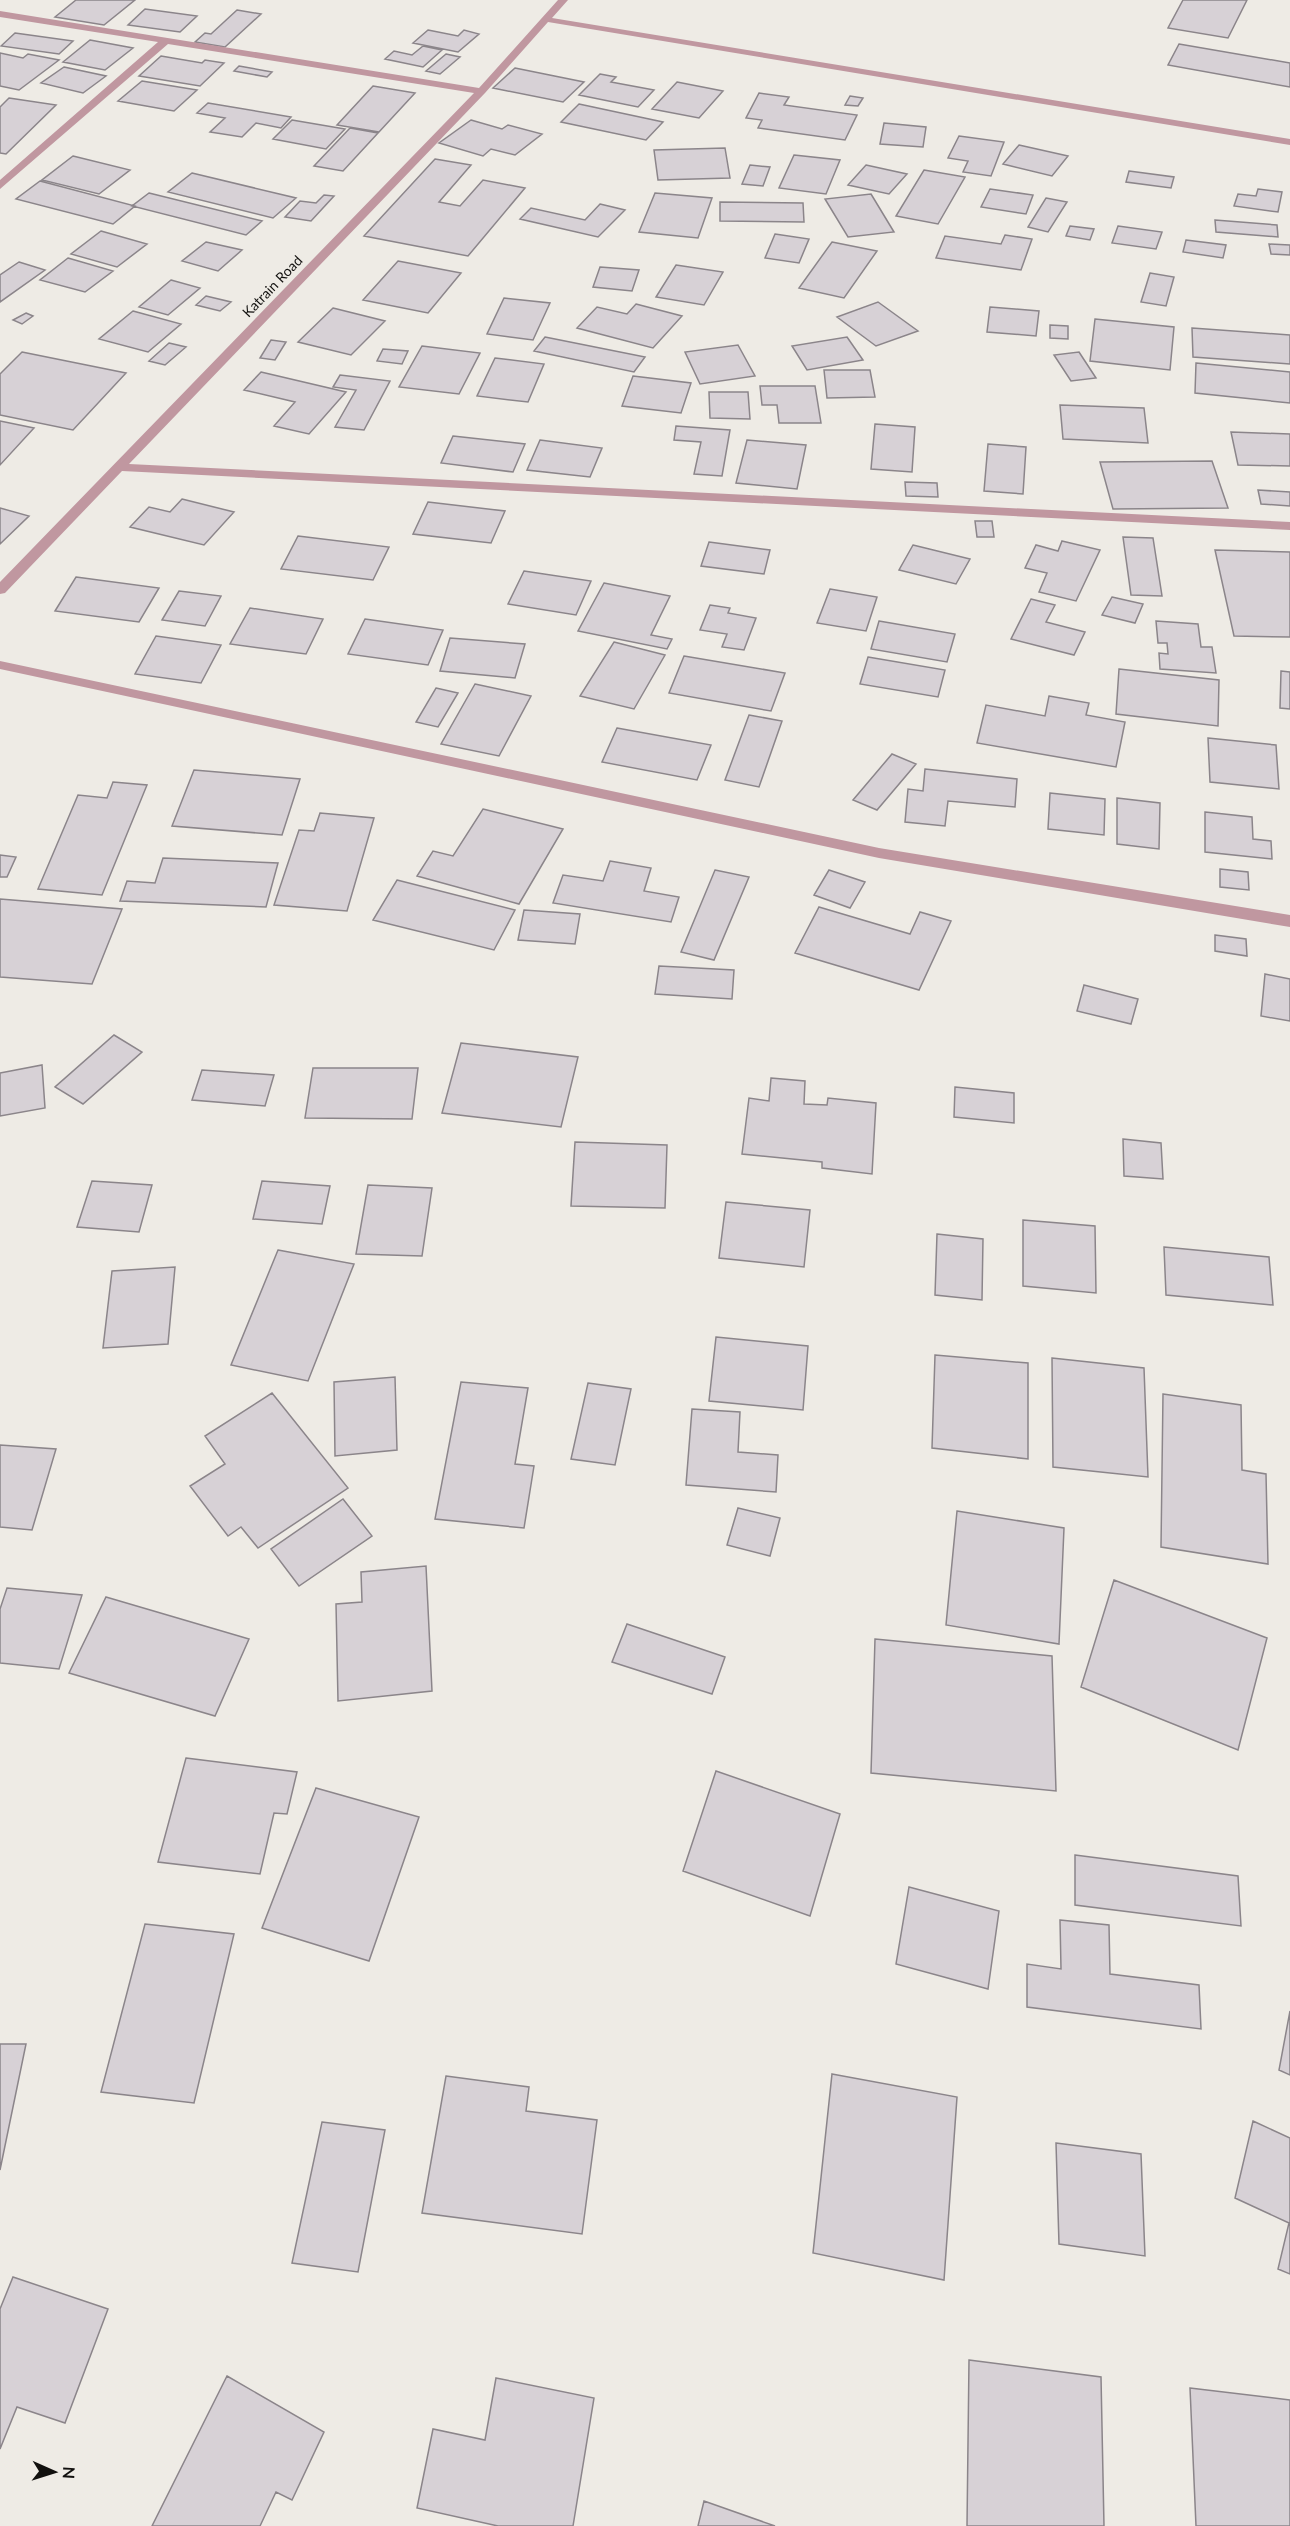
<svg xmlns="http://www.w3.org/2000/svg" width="1290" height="2526" viewBox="0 0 1290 2526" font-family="Lato,sans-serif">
<rect width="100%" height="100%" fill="#eeebe5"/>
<!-- building -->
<path fill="#d7d1d6" stroke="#8b858a" stroke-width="1.5" d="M76,0H135L104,25L55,17Z
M1183,0H1247L1228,38L1168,28Z
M145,9L197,16L180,32L128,25Z
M237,10L261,14L225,47L195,42L205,33L211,34Z
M428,30L458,36L464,30L479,34L458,52L413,43Z
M15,33L73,41L59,54L1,46Z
M90,40L133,48L105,70L63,62Z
M1179,44L1290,63V87L1168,65Z
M423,46L442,50L423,67L385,59L394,51L412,55Z
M0,53L23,58L28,54L59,60L19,90L0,86Z
M446,54L460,57L440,74L426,71Z
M161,56L202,63L205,60L224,63L200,86L139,76Z
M239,66L272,72L267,77L234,71Z
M64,67L106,76L83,93L41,83Z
M515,68L584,82L563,102L493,88Z
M600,74L616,77L611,82L654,90L638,107L579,95Z
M142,81L197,90L174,111L118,101Z
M677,82L723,91L699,118L652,109Z
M373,86L415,93L379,132L337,125Z
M759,93L789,97L784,105L857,115L845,140L758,128L762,120L746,118Z
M850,96L863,98L858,106L845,105Z
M9,98L56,105L6,154L0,153V107Z
M208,103L291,117L281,128L256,123L242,137L210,132L225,118L197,113Z
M579,104L663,122L646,140L561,122Z
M292,120L345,129L326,149L273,139Z
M471,120L502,129L508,125L542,134L515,155L491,149L483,156L439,143Z
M884,123L926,127L923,147L880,144Z
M350,128L378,133L343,171L314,166Z
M959,136L1004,142L991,176L963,172L968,161L948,158Z
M1019,145L1068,156L1052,176L1003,164Z
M725,148L730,178L658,180L654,150Z
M794,155L840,160L826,194L779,188Z
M73,156L130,170L99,194L42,180Z
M435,159L471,165L439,202L460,206L483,180L525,188L468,256L364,236Z
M750,165L770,167L763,186L742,184Z
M866,165L907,174L889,194L848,185Z
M924,170L965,177L938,224L896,216Z
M1129,171L1174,177L1171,188L1126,182Z
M192,173L296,198L273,218L168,192Z
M40,181L135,206L113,224L16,199Z
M990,189L1033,195L1026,214L981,207Z
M1258,189L1282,192L1278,212L1234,206L1238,194L1256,196Z
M149,193L262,221L246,235L132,206Z
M655,193L712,198L698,238L639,232Z
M871,194L894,232L848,237L825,199Z
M324,195L334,196L311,221L285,217L300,201L316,203Z
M1046,198L1067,202L1048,232L1028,227Z
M720,202L803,203L804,222L720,221Z
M600,204L625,210L598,237L520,219L531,208L585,220Z
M1215,220L1277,225L1278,237L1216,232Z
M1070,226L1094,229L1090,240L1066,236Z
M1118,226L1162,232L1156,249L1112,243Z
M101,231L147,244L117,267L71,254Z
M775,234L809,239L799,263L765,258Z
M1005,235L1032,239L1021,270L936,258L945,236L1001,244Z
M1186,240L1226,245L1223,258L1183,252Z
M206,242L242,250L218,271L182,261Z
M832,242L877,251L844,298L799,288Z
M1269,244L1290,245V255L1271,254Z
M68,258L113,271L85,292L40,280Z
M398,261L461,273L428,313L363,300Z
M19,262L45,270L0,302V275Z
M676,265L723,272L704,305L656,297Z
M600,267L639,270L632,291L593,287Z
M1150,273L1174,277L1166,306L1141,302Z
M171,280L200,288L168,315L139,307Z
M206,296L231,302L220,311L196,305Z
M504,298L550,303L533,340L487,334Z
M878,302L918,331L876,346L837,317Z
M636,304L682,316L653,348L577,328L597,307L627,314Z
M990,307L1039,311L1036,336L987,332Z
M333,308L385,321L351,355L298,342Z
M133,311L181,324L148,352L99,339Z
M26,313L33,316L22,324L13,320Z
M1095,319L1174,327L1170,370L1090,361Z
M1050,325L1068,326V339L1050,338Z
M1192,328L1290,335V364L1193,357Z
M545,337L645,357L634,372L534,351Z
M847,337L863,360L807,370L792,346Z
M271,340L286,342L275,360L260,358Z
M169,343L186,347L165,365L149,361Z
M738,345L755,376L700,384L685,352Z
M422,346L480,353L459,394L399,387Z
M383,349L408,351L402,364L377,361Z
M22,352L126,373L73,430L0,415V374Z
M1079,352L1096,378L1071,381L1054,355Z
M495,358L544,364L528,402L477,396Z
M1196,363L1290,372V403L1195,393Z
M824,370H870L875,397L827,398Z
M261,372L346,392L309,434L274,426L295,402L244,390Z
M340,375L390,381L364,430L335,427L356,390L333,387Z
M633,376L691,383L681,413L622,406Z
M760,386H815L821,423H779L777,405H762Z
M709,392H748L750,419L710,418Z
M1060,405L1144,408L1148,443L1063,439Z
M0,421L34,428L0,465Z
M875,424L915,427L912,472L871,469Z
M676,426L730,430L722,476L694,474L701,442L674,440Z
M1231,432L1290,434V466L1238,465Z
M453,436L525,444L513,472L441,463Z
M540,440L602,448L590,477L527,470Z
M747,440L806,445L797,489L736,483Z
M988,444L1026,447L1023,494L984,491Z
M1212,461L1228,508L1113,509L1100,462Z
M905,482L937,483L938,497L906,496Z
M1258,490L1290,492V506L1261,504Z
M182,499L234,512L204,545L130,527L149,507L170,512Z
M428,502L505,511L491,543L413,534Z
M0,508L29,516L0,544Z
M975,521H992L994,537H977Z
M298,536L389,547L373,580L281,569Z
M1123,537L1153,538L1162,596L1131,595Z
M1062,541L1100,550L1076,601L1039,592L1047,573L1025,568L1036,545L1058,551Z
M709,542L770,550L764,574L701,566Z
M913,545L970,559L956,584L899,570Z
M1215,550L1290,552V637L1234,636Z
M524,571L591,581L576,615L508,604Z
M76,577L159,588L139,622L55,611Z
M604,583L670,596L651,635L672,639L667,649L578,631Z
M830,589L877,597L866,631L817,623Z
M179,591L221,596L205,626L162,620Z
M1112,597L1143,604L1135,623L1102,615Z
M1031,599L1055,605L1046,622L1085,632L1074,655L1011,639Z
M710,605L730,608L728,613L756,618L744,650L722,647L727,634L700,630Z
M250,608L323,619L306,654L230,644Z
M365,619L443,630L428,665L348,654Z
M879,621L955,634L947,662L871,649Z
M1156,621L1198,624L1201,647H1212L1216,673L1160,669L1159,653L1168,654L1167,643H1158Z
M156,636L221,645L201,683L135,674Z
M450,638L525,644L515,678L440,671Z
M614,642L665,655L634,709L580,696Z
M684,656L785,673L771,711L669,693Z
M868,657L945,670L938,697L860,684Z
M1119,669L1219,680L1218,726L1116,714Z
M1281,671L1290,672V709L1280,708Z
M475,684L531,696L499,756L441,744Z
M436,688L458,693L438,727L416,722Z
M1049,696L1089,703L1086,715L1125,722L1116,767L977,743L986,705L1045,716Z
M749,715L782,721L759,787L725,780Z
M617,728L711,745L697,780L602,762Z
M1208,738L1276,745L1279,789L1210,782Z
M892,754L916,764L877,810L853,800Z
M925,769L1017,779L1015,807L948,801L945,826L905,822L908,789L923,791Z
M194,770L300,779L282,835L172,826Z
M113,782L147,785L102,895L38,889L78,795L107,798Z
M1050,793L1105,799L1104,835L1048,829Z
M1117,798L1160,803L1159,849L1117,844Z
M483,809L563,829L519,904L417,876L433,851L453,856Z
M1205,812L1252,817L1253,839L1271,841L1272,859L1205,852Z
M320,813L374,818L347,911L274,905L299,830L314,831Z
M0,855L16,857L7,877H0Z
M163,858L278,863L266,907L120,901L127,881L155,883Z
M610,861L651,868L644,891L679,897L671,922L553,903L563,875L603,881Z
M1220,869L1248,872L1249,890L1220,887Z
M715,870L749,877L714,960L681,952Z
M829,870L865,882L850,908L814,895Z
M397,880L515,910L494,950L373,920Z
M0,899L122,909L92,984L0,977Z
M819,907L910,934L920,912L951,921L919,990L795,953Z
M524,910L580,914L575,944L518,940Z
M1215,935L1246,939L1247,956L1215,951Z
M659,966L734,970L732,999L655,994Z
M1265,974L1290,979V1021L1261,1016Z
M1084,985L1138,999L1131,1024L1077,1011Z
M114,1035L142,1052L83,1104L55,1087Z
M461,1043L578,1057L561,1127L442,1113Z
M42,1065L45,1108L0,1116V1073Z
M313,1068H418L412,1119L305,1118Z
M202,1070L274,1075L265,1106L192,1100Z
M771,1078L805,1081L804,1104L827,1105L828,1098L876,1103L872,1174L822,1168V1162L742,1154L749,1098L769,1101Z
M955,1087L1014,1093V1123L954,1117Z
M1123,1139L1161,1143L1163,1179L1124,1176Z
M575,1142L667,1145L665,1208L571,1206Z
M92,1181L152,1185L139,1232L77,1227Z
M262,1181L330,1186L322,1224L253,1219Z
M368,1185L432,1188L422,1256L356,1254Z
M726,1202L810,1210L804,1267L719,1258Z
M1023,1220L1095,1226L1096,1293L1023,1286Z
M937,1234L983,1239L982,1300L935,1295Z
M1164,1247L1269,1257L1273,1305L1166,1295Z
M278,1250L354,1264L308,1381L231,1365Z
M175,1267L168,1344L103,1348L112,1271Z
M716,1337L808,1346L803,1410L709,1401Z
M935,1355L1028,1363V1459L932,1448Z
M1052,1358L1144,1368L1148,1477L1053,1467Z
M395,1377L397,1450L335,1456L334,1382Z
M461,1382L528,1388L515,1464L534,1466L524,1528L435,1519Z
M588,1383L631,1389L615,1465L571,1459Z
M272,1393L348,1488L258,1548L241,1527L228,1536L190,1486L225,1464L205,1436Z
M1163,1394L1241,1405L1242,1470L1266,1474L1268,1564L1161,1547Z
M692,1409L740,1412L738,1452L778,1455L776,1492L686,1485Z
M0,1445L56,1449L32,1530L0,1527Z
M343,1499L372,1536L299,1586L271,1549Z
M738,1508L780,1518L770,1556L727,1545Z
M957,1511L1064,1528L1059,1644L946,1625Z
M426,1566L432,1691L338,1701L336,1604L362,1602L361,1572Z
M1114,1580L1267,1638L1238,1750L1081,1687Z
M7,1588L82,1595L59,1669L0,1663V1609Z
M106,1597L249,1639L215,1716L69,1673Z
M627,1624L725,1657L712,1694L612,1662Z
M875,1639L1052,1656L1056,1791L871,1773Z
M186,1758L297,1772L287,1814L274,1813L260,1874L158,1862Z
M716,1771L840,1814L810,1916L683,1871Z
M316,1788L419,1817L369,1961L262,1928Z
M1075,1855L1238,1876L1241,1926L1075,1905Z
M909,1887L999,1911L988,1989L896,1964Z
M1060,1920L1109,1925L1110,1974L1199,1985L1201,2029L1027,2007V1964L1061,1969Z
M145,1924L234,1934L194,2103L101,2092Z
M1290,2011V2075L1279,2070Z
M0,2044H26L0,2170Z
M832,2074L957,2097L944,2280L813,2253Z
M446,2076L529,2087L526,2111L597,2120L582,2234L422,2213Z
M1253,2121L1290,2138V2274L1278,2269L1289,2223L1235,2198Z
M322,2122L385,2130L358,2272L292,2263Z
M1056,2143L1141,2154L1145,2256L1059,2244Z
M13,2277L108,2309L65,2423L17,2407L0,2449V2309Z
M969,2360L1101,2377L1104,2526H967Z
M227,2376L324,2432L292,2500L276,2492L260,2526H152Z
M496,2378L594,2398L573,2526H498L417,2508L433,2429L485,2440Z
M1190,2388L1290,2400V2526H1196Z
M704,2501L775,2526H698Z"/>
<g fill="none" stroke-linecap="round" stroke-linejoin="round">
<!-- minor -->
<path fill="#c097a0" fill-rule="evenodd" d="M558,0H568L552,18L1290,139V145L548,22L485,93L129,464L1290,522V530L122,471L5,593L0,594V582L474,93L168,44L0,189V180L158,42L0,17V11L479,88Z
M0,661L879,848L1290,915V927L879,858L0,669Z"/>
</g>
<g text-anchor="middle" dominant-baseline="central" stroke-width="5" stroke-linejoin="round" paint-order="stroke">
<!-- far-street labels -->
<g font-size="14" fill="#11100e" stroke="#eeebe5">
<text transform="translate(272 286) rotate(-46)">Katrain Road</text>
</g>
</g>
<!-- north arrow -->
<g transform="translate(54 2472) rotate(93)" stroke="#eeebe5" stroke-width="4.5" paint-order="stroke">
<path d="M0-4.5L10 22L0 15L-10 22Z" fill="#11100e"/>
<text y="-9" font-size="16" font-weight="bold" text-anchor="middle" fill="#11100e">N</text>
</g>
</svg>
